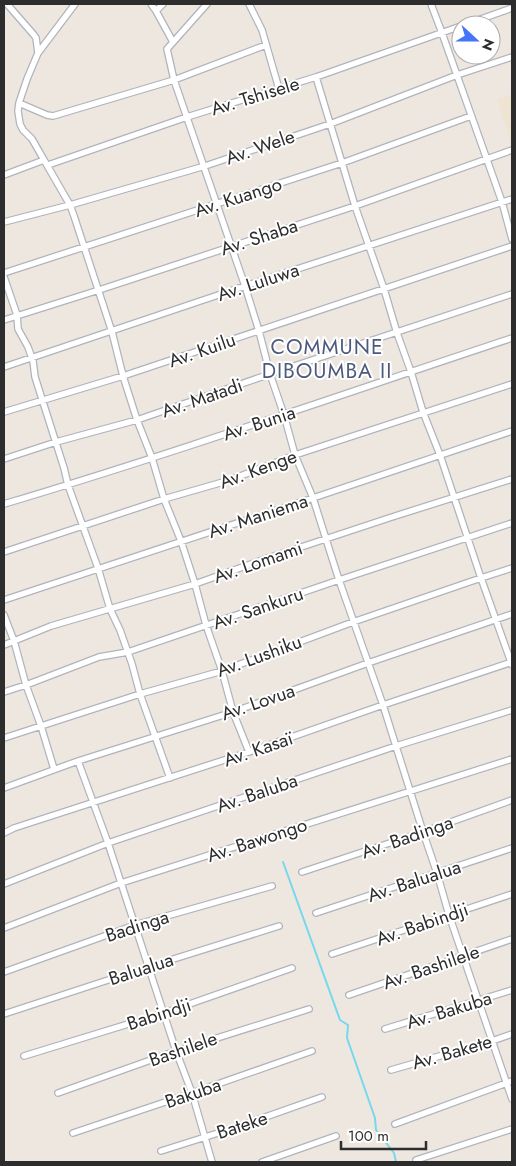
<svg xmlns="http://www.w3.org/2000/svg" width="516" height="1166" viewBox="0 0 516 1166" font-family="Jost,sans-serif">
<rect width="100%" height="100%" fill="#eee7e0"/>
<!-- education -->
<path fill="#efe3d1" d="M512,95V146L497,100Z"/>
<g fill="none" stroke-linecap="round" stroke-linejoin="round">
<!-- stream -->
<path stroke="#76d8ee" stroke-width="2" d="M283,862L340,1020L348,1025L347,1038L375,1118L376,1130L394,1153L396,1162"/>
<!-- minor casing -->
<g stroke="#b0b4bd" stroke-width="8">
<path id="minor" d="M7,4L34,35L36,38L38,53
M151,4L156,11L163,4
M207,4L167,49L174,80L245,286L259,331L270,374L284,415L295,455L313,498L339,580L383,705L423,832L437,873L449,915L512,1099
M249,4L262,30L279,89
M431,4L442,33L502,202L512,239
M156,11L173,42
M464,25L512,8
M316,77L355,206L384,289L397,333L411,372L423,412L440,455L481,578L512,665
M19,103L47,115L53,116L174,80L266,45
M44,160L70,205L74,216L112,332L123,376L137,420L152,458L164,499L181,541L195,584L206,625L222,671L233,712L249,752
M48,165L187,117L316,77L461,26
M4,175L44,160L32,139L23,130L20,124L18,111L19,103L27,79L38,53L75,4
M4,222L70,205L205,166L330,124L457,75L512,57
M4,273L342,163L471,116
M4,277L17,315L18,329L28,347L33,361L35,377L64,468L68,485L98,568L110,609L120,630L132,664L140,694L170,778
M4,320L99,290L355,206L512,150
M4,367L245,286L512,199
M4,412L123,376L512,246
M4,459L56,442L137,420L270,374L512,294
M4,504C175,453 343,394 512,338
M4,552L164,499L230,480L295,455L512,384
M4,600L313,498L512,431
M4,615L14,641L26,685L41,726L54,769
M4,645L51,626L195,584L265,559L392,517L512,479
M4,692L26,685L99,657L128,652L339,580L512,523
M4,738L140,694L222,671L353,622L481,578L512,568
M78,761L108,843L176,1051L192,1093L212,1162
M4,788L78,761L233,712L368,663L512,614
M4,833L14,828L249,752L383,705L512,662
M302,872L423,832L512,800
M4,884L108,843L396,746L512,710
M316,913L512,848
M4,928L121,883L512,759
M332,954L512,894
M4,972L135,925L272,886
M349,995L512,939
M4,1014L148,967L279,926
M385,1029L512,990
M24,1056L164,1013L292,968
M391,1070L492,1041L512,1034
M58,1093L176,1051L309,1009
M395,1124L512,1081
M73,1133L192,1093L312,1051
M161,1151L237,1127L322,1097
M416,1160L512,1129
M262,1162L336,1136"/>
</g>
<!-- minor -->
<use href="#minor" stroke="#fff" stroke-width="5.5"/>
</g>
<g text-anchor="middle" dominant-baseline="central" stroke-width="4" stroke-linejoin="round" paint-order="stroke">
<!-- street labels -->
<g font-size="19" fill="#2d2d2d" stroke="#fff">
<text transform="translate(255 96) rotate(-17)">Av. Tshisele</text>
<text transform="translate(260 147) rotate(-19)">Av. Wele</text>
<text transform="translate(238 197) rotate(-18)">Av. Kuango</text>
<text transform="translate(259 237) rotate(-18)">Av. Shaba</text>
<text transform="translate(258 282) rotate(-18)">Av. Luluwa</text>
<text transform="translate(202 350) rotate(-19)">Av. Kuilu</text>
<text transform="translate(202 398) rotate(-19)">Av. Matadi</text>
<text transform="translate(259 423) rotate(-18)">Av. Bunia</text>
<text transform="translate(258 469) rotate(-20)">Av. Kenge</text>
<text transform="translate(258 516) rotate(-18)">Av. Maniema</text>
<text transform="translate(258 562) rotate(-19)">Av. Lomami</text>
<text transform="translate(258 608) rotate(-19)">Av. Sankuru</text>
<text transform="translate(259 656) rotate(-20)">Av. Lushiku</text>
<text transform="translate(258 702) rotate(-19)">Av. Lovua</text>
<text transform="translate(258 749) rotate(-19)">Av. Kasaï</text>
<text transform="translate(257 793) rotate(-19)">Av. Baluba</text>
<text transform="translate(407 837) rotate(-19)">Av. Badinga</text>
<text transform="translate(257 840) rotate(-18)">Av. Bawongo</text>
<text transform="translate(414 881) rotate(-18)">Av. Balualua</text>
<text transform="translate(422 924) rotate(-19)">Av. Babindji</text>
<text transform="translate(137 926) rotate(-18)">Badinga</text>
<text transform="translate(431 967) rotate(-19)">Av. Bashilele</text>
<text transform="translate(141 969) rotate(-18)">Balualua</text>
<text transform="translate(449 1010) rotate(-17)">Av. Bakuba</text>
<text transform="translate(159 1014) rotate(-18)">Babindji</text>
<text transform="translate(183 1049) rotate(-19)">Bashilele</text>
<text transform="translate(452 1052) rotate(-16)">Av. Bakete</text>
<text transform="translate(193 1093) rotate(-19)">Bakuba</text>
<text transform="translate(242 1125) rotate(-18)">Bateke</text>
</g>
<!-- quarter labels -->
<g font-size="21" letter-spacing="1" fill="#4d5a7e" stroke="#fff">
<text x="327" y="347">COMMUNE<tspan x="327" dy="24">DIBOUMBA II</tspan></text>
</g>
</g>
<!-- border -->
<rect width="516" height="1166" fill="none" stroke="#2d2d2d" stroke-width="10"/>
<!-- north arrow -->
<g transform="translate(476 40) rotate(111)"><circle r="24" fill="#ffffff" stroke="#ababab"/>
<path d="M0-4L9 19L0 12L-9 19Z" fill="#4474f8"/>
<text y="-8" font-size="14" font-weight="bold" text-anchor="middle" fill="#2d2d2d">N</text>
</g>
<!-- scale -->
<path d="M341 1141v8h85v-8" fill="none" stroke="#2d2d2d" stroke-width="2.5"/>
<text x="348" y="1141" font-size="15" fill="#2d2d2d" stroke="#ffffff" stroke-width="4" paint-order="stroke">100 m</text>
</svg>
